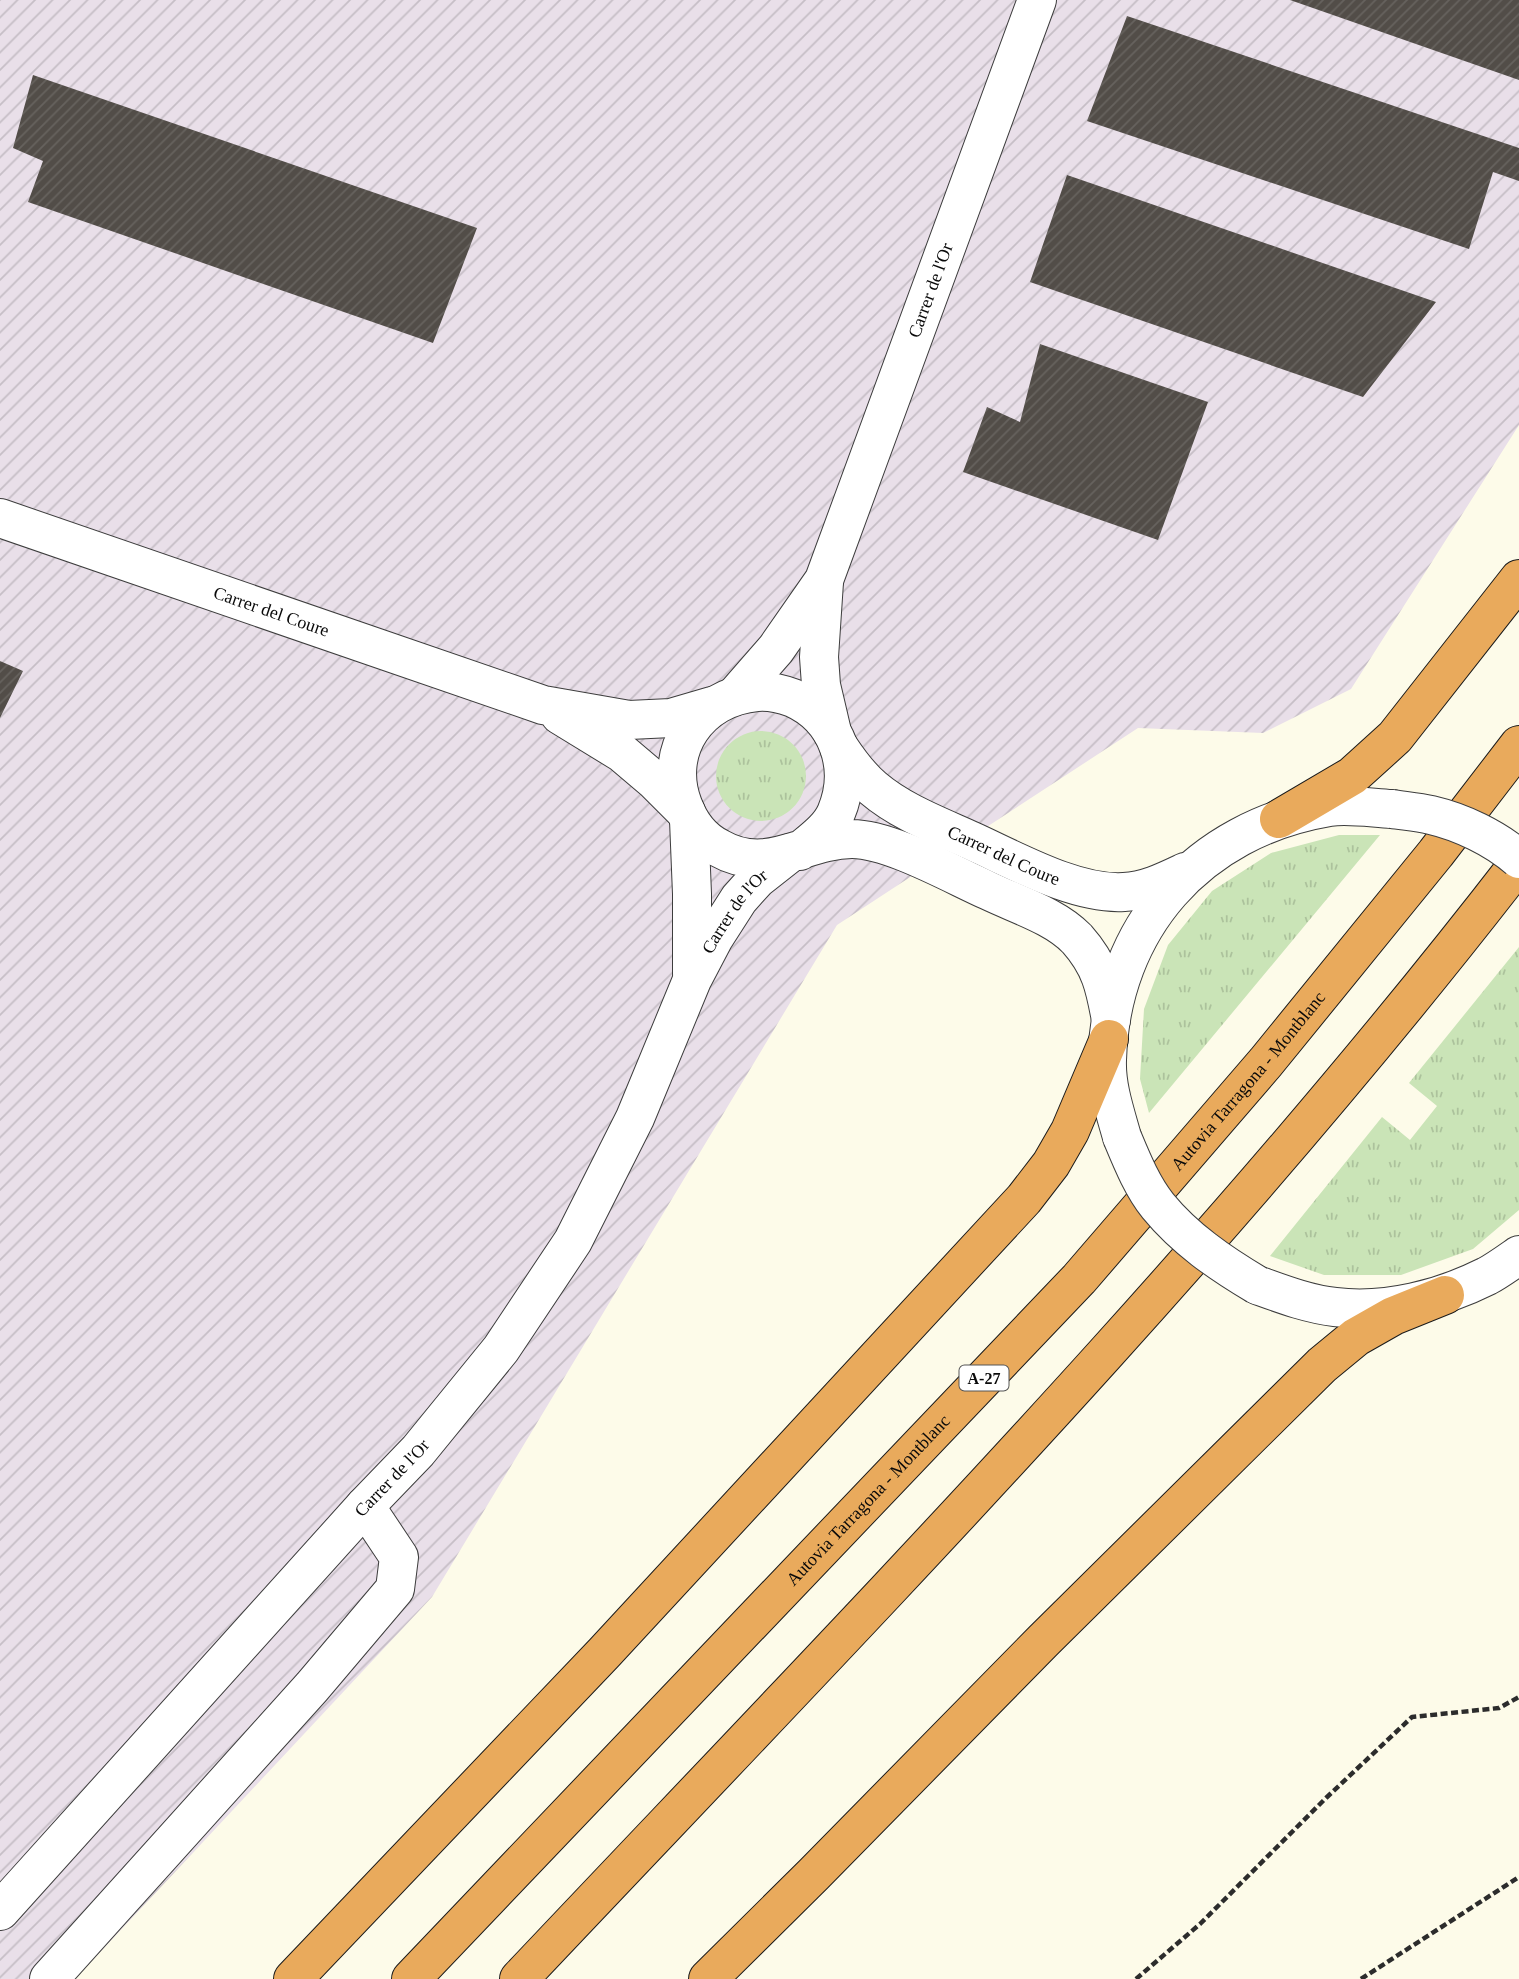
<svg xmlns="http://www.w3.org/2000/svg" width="1519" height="1979" viewBox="0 0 1519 1979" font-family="Georgia,serif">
<defs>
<pattern id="industrial-furrows" width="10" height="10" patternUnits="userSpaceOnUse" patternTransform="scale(1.75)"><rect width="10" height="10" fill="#e9dfe9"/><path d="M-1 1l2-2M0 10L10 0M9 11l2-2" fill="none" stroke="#c6bec6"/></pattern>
<pattern id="grass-tufts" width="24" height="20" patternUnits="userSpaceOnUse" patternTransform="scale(1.75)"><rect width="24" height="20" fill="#cae4b7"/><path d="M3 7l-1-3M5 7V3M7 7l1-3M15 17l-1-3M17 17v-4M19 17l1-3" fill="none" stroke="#acc29c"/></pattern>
<pattern id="building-hatch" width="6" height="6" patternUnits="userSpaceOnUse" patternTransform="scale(1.75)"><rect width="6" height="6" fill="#524d48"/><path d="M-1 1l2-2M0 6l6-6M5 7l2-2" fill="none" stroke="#66625e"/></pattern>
</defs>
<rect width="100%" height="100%" fill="#fdfbe9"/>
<!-- industrial -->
<path fill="url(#industrial-furrows)" d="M0,0H1519V425L1351,689L1263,733L1138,728L837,925L432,1597L75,1979H0Z"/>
<!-- grass -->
<path fill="url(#grass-tufts)" d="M716 776a45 45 0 1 1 90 0a45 45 0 1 1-90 0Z
M1339,835H1380L1149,1113L1140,1079L1144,1009L1168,945L1212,891L1271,853Z
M1519,947V1210L1473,1249L1401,1275H1324L1270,1256L1382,1117L1410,1140L1437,1106L1409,1083Z"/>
<!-- building -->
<path fill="url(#building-hatch)" d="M1290,0H1519V80Z
M1127,16L1519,148V181L1493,172L1469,249L1087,121Z
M33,75L477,228L433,343L28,202L43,161L13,148Z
M1067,175L1436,302L1363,397L1030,282Z
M1040,344L1208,402L1158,540L963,472L987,407L1020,422Z
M0,661L23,671L0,718Z"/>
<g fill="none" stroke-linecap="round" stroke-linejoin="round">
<!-- minor casing -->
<g stroke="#3d3d3d" stroke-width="40">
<g id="minor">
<path id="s1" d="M0,518L543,705L629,720L671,718L712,706"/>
<path d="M824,582L819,657L821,685L832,732"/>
<path id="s2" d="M735,696L776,649L824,580L1037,0"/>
<path d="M560,715L622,753L655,781L686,812"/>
<path id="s3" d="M839,747C849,762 859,776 873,788C901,812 939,826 972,841C1016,861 1076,895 1124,892C1146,891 1166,881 1185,872"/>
<path d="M689,820L692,894V974"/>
<path d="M800,851C813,840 829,829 836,813C855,768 838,718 793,698C782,694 768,691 757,692C699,697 662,750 683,805C690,824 701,839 719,848C768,876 804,839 852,839C890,839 953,875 989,891C1018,905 1055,916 1077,939C1101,966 1105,987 1111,1020"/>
<path d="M1122,1137C1115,1112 1106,1086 1107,1060C1111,927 1198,829 1329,807C1348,804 1372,808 1392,809"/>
<path d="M1257,1285C1282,1294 1308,1304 1335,1307C1387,1313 1441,1299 1487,1276C1498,1270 1509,1262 1519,1255"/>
<path id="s4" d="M0,1911L365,1506L418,1451L501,1349L573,1241L635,1118L692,980L714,938L739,899L757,879L790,853"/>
<path d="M49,1979L312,1687L395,1589L399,1557L365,1506"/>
</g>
</g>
<!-- highway casing -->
<g stroke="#1b1b1b" stroke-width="40">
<g id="highway">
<path d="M1279,819L1352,776L1395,737L1519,579"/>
<path d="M293,1979L604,1653L1024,1199L1051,1164L1070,1131L1109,1039"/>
<path id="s5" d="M411,1979L1079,1279L1266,1062L1436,853L1519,745"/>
<path d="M519,1979C862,1616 1213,1259 1519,863"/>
<path d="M708,1979L814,1874L1043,1641L1322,1365L1356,1337L1393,1316L1445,1295"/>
</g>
</g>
<!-- path -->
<path stroke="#2c2c2c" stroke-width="4.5" stroke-dasharray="7 3.5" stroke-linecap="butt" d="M1136,1979L1200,1924L1326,1798L1412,1717L1499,1708L1519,1697
M1361,1979L1519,1877"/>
<!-- minor -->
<use href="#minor" stroke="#fff" stroke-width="38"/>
<!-- highway -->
<use href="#highway" stroke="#e9aa5c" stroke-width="38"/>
<!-- minor-bridge casing -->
<g stroke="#3d3d3d" stroke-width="40" stroke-linecap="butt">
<path id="minor-bridge" d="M1392,809C1405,811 1418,812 1431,815C1461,822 1495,838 1519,859
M1122,1137C1132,1161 1142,1186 1158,1206C1185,1239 1220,1263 1257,1285"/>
</g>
<!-- minor-bridge -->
<use href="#minor-bridge" stroke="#fff" stroke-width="38"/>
</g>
<g text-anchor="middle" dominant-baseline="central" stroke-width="7" stroke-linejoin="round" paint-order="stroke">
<!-- shield labels -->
<rect fill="#fff" stroke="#545454" stroke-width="2" x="959.5" y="1365.5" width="49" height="25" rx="5"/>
<g font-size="16" font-weight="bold" fill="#0a0a0a">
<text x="984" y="1378">A-27</text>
</g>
<!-- street labels -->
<g font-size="18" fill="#0a0a0a" stroke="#fff">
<text stroke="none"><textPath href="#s2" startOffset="455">Carrer de l'Or</textPath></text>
<text stroke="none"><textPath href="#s1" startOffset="287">Carrer del Coure</textPath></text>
<text stroke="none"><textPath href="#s3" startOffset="201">Carrer del Coure</textPath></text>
<text stroke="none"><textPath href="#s4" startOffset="1251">Carrer de l'Or</textPath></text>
<text stroke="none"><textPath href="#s5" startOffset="1228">Autovia Tarragona - Montblanc</textPath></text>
<text stroke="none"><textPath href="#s4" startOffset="584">Carrer de l'Or</textPath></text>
<text stroke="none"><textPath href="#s5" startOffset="662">Autovia Tarragona - Montblanc</textPath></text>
</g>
</g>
</svg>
